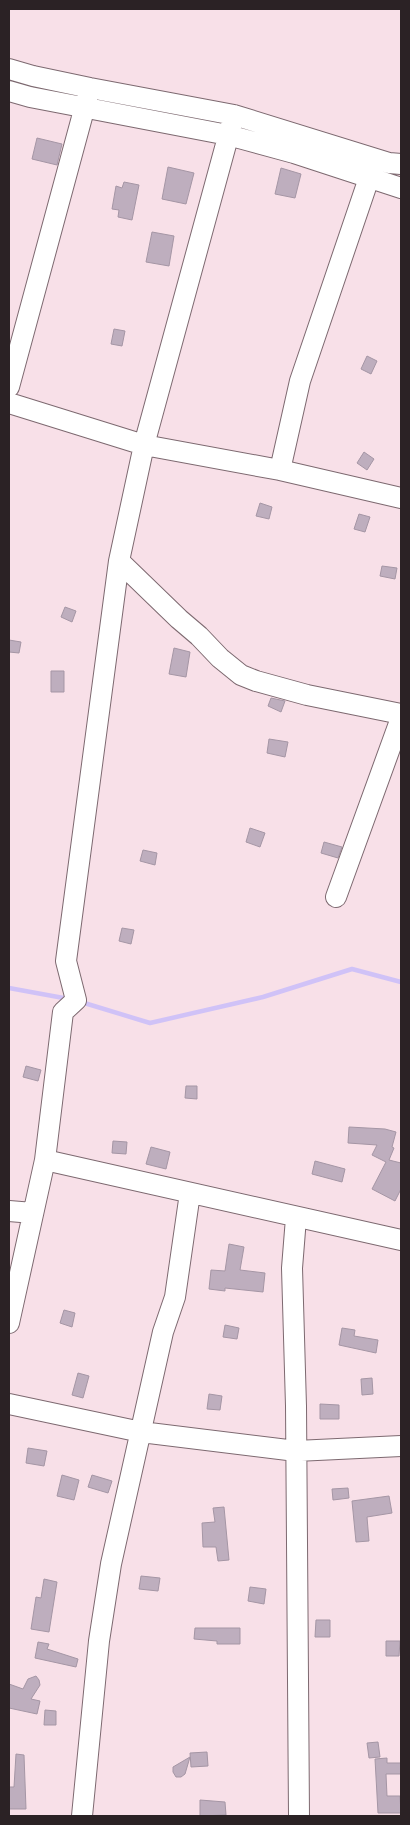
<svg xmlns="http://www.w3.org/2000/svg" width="410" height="1825" viewBox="0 0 410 1825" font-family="Figtree,sans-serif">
<rect width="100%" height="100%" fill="#f8e0e8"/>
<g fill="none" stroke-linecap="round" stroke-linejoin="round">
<!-- stream -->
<path stroke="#d0c2f7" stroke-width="4.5" d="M9,988L69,999
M81,1002L150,1023L263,997L352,969L401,982"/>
</g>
<!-- building -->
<path fill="#beaebe" stroke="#a596a5" d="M37,138L62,144L57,165L32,159Z
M168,167L194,173L186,204L162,199Z
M281,168L301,174L295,198L275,194Z
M124,182L139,185L132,220L118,217L119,210L112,209L116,186L122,188Z
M152,232L174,236L169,266L146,262Z
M114,329L125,331L122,346L111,344Z
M367,356L377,361L371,374L361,369Z
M364,452L374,459L367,470L357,463Z
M260,503L272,507L269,519L256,516Z
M359,514L370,517L365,532L354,529Z
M382,566L397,568L395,579L380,576Z
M65,607L76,611L72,622L61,617Z
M9,640L21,642L19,653L9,652Z
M174,648L190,652L186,677L169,674Z
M51,671H64V692H51Z
M271,698L285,701L281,712L268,706Z
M269,739L288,742L285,757L267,753Z
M250,828L265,833L260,847L246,842Z
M324,842L342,847L338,858L321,853Z
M143,850L157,853L155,865L140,861Z
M122,928L134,930L131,944L119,941Z
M26,1066L41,1070L38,1081L23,1077Z
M186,1086H197V1099L185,1098Z
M349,1127L385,1129L396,1132L392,1147L394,1148L389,1160L401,1163V1189L395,1201L372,1189L386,1162L372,1155L377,1145L348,1143Z
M113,1141L127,1142L126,1154L112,1153Z
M151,1147L170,1152L166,1169L146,1164Z
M315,1161L345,1169L342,1182L312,1174Z
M229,1244L244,1247L240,1270L265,1273L263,1292L225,1288V1291L209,1289L211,1270L225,1271Z
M64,1310L75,1313L72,1327L60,1323Z
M225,1325L239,1328L237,1339L223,1337Z
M342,1328L355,1330L354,1336L378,1340L376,1353L339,1345Z
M78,1373L89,1376L83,1398L72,1395Z
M372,1378L373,1394L362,1395L361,1379Z
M209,1394L222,1396L220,1410L207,1409Z
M320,1404L339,1405V1419H320Z
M28,1448L47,1451L44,1466L26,1463Z
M62,1475L79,1480L74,1500L57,1496Z
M92,1475L112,1481L108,1493L88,1487Z
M348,1488L349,1498L333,1500L332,1489Z
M389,1496L392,1513L367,1517L369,1541L356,1542L352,1501Z
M224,1507L229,1560L218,1561L216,1547H203L202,1523L215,1522L213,1508Z
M141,1576L160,1578L158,1591L139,1589Z
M44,1579L57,1582L49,1632L31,1629L36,1597L41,1598Z
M250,1587L266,1589L264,1604L248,1601Z
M316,1620H330V1637H315Z
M195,1628H240V1644H217V1641L194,1639Z
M386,1641H400L399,1656H386Z
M38,1642L49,1644L47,1649L78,1659L76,1667L35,1658Z
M36,1676L39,1680L40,1685L31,1699L40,1701L37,1714L9,1708V1684L23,1689L28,1679Z
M45,1710L56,1711V1725H44Z
M378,1742L380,1757L369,1758L367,1743Z
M207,1752L208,1766L191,1767L190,1753Z
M16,1754L24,1755L26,1809H9V1787H14Z
M190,1757L185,1774L181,1777H176L173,1772V1767Z
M387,1758V1763H401V1774H386L387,1796H400L401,1813H378L375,1759Z
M200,1800L225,1802L226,1815L200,1816Z"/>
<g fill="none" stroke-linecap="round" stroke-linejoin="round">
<!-- minor casing -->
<g stroke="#7d6970" stroke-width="22">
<path id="minor" d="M9,69L33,76L90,88L234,115L389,163L401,164
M9,91L30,97L228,135L294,153L401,188
M9,387L88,95
M9,403L144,445L280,470L401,498
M280,470L300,381L369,178
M119,561L179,619L199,636L220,658L241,675L256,681L307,695L401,714
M336,897L401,718
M45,1160L401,1240
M9,1211L33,1213
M296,1218L292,1268L296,1406L299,1816
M9,1323L45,1160L63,1012L76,1000L66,961L119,561L144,445L234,115
M9,1404L141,1432L296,1451L401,1446
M82,1816L99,1641L111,1564L163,1332L175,1297L190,1193"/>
</g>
<!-- minor -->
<use href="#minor" stroke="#fff" stroke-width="20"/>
</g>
<!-- border -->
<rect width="410" height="1825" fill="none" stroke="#2b2225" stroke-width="20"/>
</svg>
